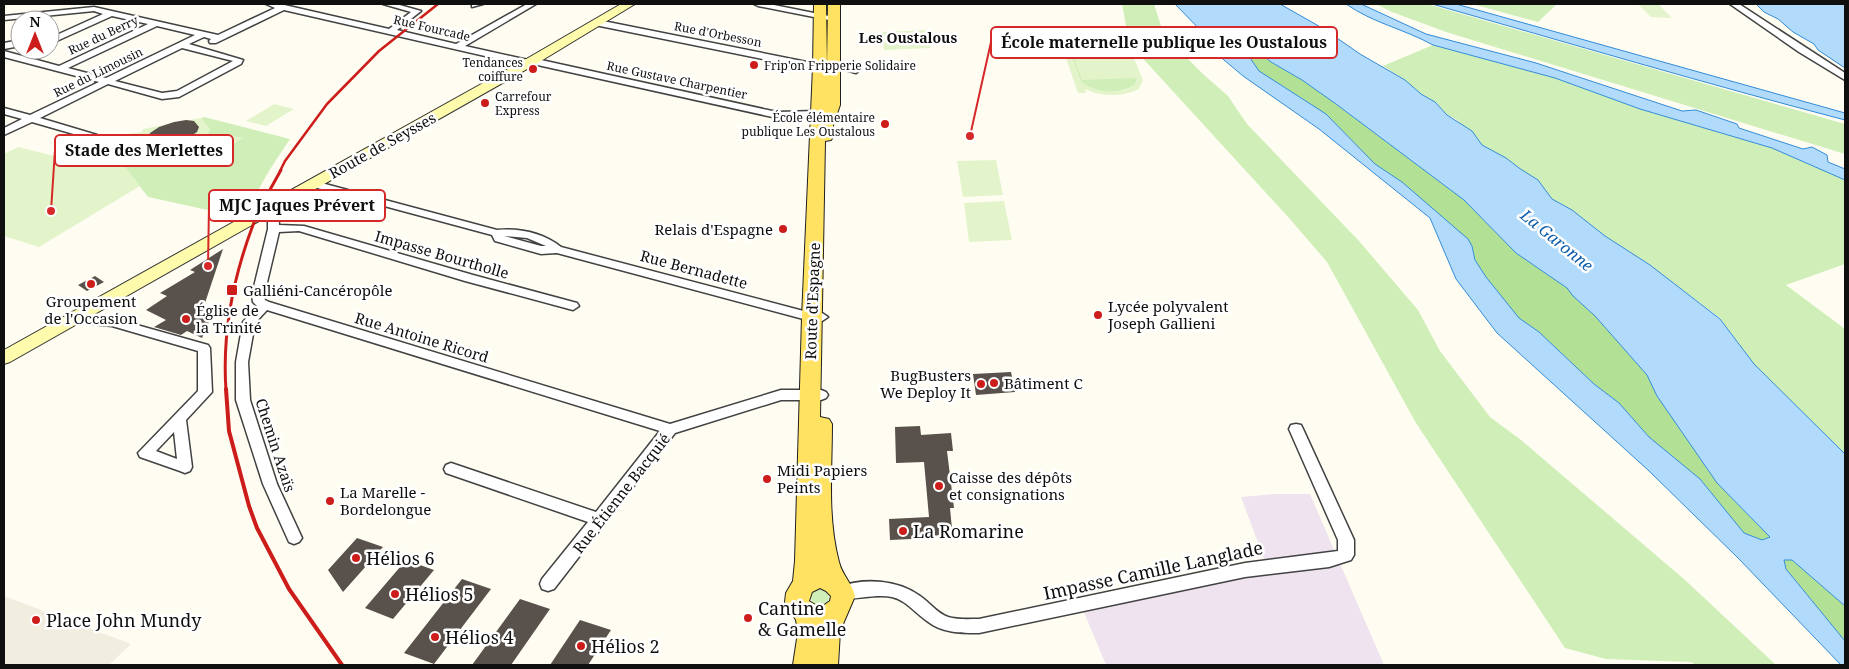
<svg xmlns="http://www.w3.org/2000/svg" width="1849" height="669" viewBox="0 0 1849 669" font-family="'Noto Serif',serif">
<rect width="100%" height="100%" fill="#fffdf2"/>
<!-- industrial -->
<path fill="#eee3ee" d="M1275,494H1310L1384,665H1106L1078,598L1264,559L1241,497Z"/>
<!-- green -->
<path fill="#d0eeb7" d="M1122,4H1154L1164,35L1203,74L1228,96L1247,124L1359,241L1418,310L1440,351L1490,417L1521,440L1685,580L1776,665H1696L1691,662L1606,659L1565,648L1416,423L1327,262L1289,218L1137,52L1127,31Z
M1376,4H1427L1845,124V154L1446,32L1392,12Z
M1472,4H1557L1538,22Z
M1086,37C1122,34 1124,51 1137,79L1135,85C1118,95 1097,94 1081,82L1068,47L1075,40Z
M1433,45L1555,78L1640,109L1772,148L1845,180V264L1786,285L1845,329V454L1754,364L1720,318L1650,265L1605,236L1572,210L1552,199L1538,180L1519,168L1506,158L1482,145L1456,119L1447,115L1435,102L1421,94L1405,80L1383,66Z
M204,117L290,139C274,163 258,186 249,212L240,217L148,197L117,157L119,155C142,161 180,163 198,146C203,141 206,135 210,130L201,118Z
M811 598a9 9 0 1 1 18 0a9 9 0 1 1-18 0Z"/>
<!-- forest -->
<path fill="#b2e095" d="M1224,31L1235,33L1271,62L1302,80L1336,104L1464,200L1516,253L1567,288L1573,296L1595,316L1647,375L1657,396L1717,483L1770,537L1762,540L1744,533L1700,479L1649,437L1619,403L1594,384L1539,332L1519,318L1486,277L1475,260L1472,246L1402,182L1375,164L1326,114L1259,71L1248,55L1221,34Z
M1784,560H1792L1845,606V641L1786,569Z"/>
<!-- pitch -->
<path fill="#e3f4ca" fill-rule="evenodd" d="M1638,4H1658L1672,18L1651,17Z
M927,30L930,48L884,50L882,32Z
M1089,34C1129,35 1129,47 1143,80L1139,89C1122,97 1102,97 1085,89L1086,93H1078L1058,35H1064L1066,41L1072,38ZM1093,36L1107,38L1122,46L1070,48L1082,80L1136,78L1132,68L1137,79L1135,85C1119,96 1097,93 1081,82L1068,47L1075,40Z
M274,104L294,109L266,126L246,121Z
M201,118L210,130C207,135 203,141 198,145C180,163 142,161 119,155L141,142L140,140L125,143L127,134L142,132L143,129Z
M228,135L243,138L218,154L203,150Z
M78,146L117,157L140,186L39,247L4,236V154L18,147L58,157Z
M996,160L1003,195L963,197L957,161Z
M1004,201L1012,240L969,242L964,203Z"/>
<!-- plaza -->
<path fill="#f1eddf" d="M4,596L131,644L109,665H4Z"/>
<!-- water -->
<path fill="#b2dbfb" stroke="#328cd8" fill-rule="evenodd" d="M1175,4H1280L1324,29L1360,54L1405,80L1421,94L1435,102L1447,115L1472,131L1482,145L1506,158L1519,168L1538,180L1552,199L1572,210L1605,236L1650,265L1720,319L1754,364L1845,454V606L1792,560H1784L1786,569L1845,641V665H1841L1738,558L1648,470L1497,333L1456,279L1430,218L1319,129L1243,76L1211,49L1207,37ZM1224,31L1235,33L1271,62L1302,80L1336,104L1464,200L1516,253L1567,288L1573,296L1595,316L1647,375L1657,396L1717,483L1770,537L1762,540L1744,533L1700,479L1649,437L1619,403L1594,384L1539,332L1519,318L1486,277L1475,260L1472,246L1468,239L1402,182L1375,164L1326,114L1259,71L1248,55L1222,34Z
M1346,4H1361L1426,34L1536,63L1682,111L1696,110L1737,124L1739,128L1803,149L1812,147L1827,155L1828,162L1845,169V180L1772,148L1640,109L1555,78L1433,45C1404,29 1373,23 1346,4Z
M1432,4H1456L1845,113V120C1707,84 1569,43 1432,4Z
M1756,4H1845V68L1818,50L1814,44L1793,32L1778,19L1764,12Z"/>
<!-- building -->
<path fill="#59514b" d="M186,120L194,121L199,127L197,132L188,138L165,145L153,144L146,140L150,133L159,127L174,122Z
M223,249L205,303L195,309L211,317L202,338L187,331L181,335L154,327L166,320L146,310L167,296L160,293L195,272L190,270Z
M95,276L104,282L87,291L78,285Z
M1011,372L1015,392L976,395L973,374Z
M920,426L921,435L951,433L953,451H947L954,508H950L952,529L941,530V535L932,536V538L890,540L889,519L929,517L924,462L896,463L895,427Z
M357,538L383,547L343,592L328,570Z
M406,560L434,570L393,619L365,608Z
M462,579L491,589L434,664L404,653Z
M520,599L550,609L511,665H472Z
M580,620L611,630L588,665H550Z"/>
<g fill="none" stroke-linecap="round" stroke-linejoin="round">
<!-- minor casing -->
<g stroke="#424242" stroke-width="3">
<path id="minor" d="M266,4H280L389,29L411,12L383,4H396L421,11L397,30L456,44L527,4H536L465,46L528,60L532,58L777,112L818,111L823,114L818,117L777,118L533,64L529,66L284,10L216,43H210L209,41L211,39L204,37L189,44L243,60L241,64L179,97L162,99L108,84L40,118L97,135V139H91L32,122L4,135V128L22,119L4,114V108L30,115L99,82L4,57V51L59,66L148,24L112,16L50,44V38L103,14L94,11L4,20V16L94,7L218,35L275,8ZM157,26L195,35L106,78L68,68ZM182,48L233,61L177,91L162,93L115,81Z
M472,4H483L472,7Z
M754,4H769L829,16L833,18L829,20L758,6Z
M1730,4H1739L1845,73V80L1799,52Z
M598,20L812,63L846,64L860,70L856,73L845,70L812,69L595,25V21Z
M20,40V46L4,49V43Z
M314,181L497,230C520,228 543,233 561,247L811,313H822L828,317L822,321H811L557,253L541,254L495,241L492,235L310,186L309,184L310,182ZM504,236L527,238L546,246H541Z
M273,203L278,206L279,225L304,226L473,275L577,303L579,306L573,310L465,281L299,231L279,232L264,295L265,300L269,302L670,424L781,390H821L826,392L828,395L826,398L821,400H781L675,433L554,589L548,591L542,589L540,584L542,579L588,522L446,473L444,469L446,465L451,463L596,512L660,431L267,310L255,323L248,362L250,400L277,484L302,538L299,542L294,544L289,542L263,484L236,400V362L243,322L257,306L253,302L252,295L268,229V206Z
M82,310L98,317L112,318L208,345L210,348L212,392L186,420L192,467L190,471L185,473L180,471L140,457L138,453L198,391V351L112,326L92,324L76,314L78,311ZM174,432L177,459L156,451Z
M1296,424L1301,425L1303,429L1354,540V555L1351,560L1329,567L1245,577L979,633C960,633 942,633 927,621C915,613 906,600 892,597C874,593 851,602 837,597L835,592L837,587C864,578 897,579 920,596C929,602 937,613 948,617C958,620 969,619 979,619L1245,563L1338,551V540L1289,429L1291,425Z"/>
</g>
<!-- secondary casing -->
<g stroke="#313131" stroke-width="2">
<path id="secondary" d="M621,4H635L536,64L10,362L4,364V350L528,58Z"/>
</g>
<!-- primary casing -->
<g stroke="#202020" stroke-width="2">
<path id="primary" d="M814,4H826L827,65L828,4H840V105L833,125V137L831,140L825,141L820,417L829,419L832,424C832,470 827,517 839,562C842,575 852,583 855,596L840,631L838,665H793L798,632L796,620L785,602L786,593L793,581L795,561L802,317L813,67ZM820,588L826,591L831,596L830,601L820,608L809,601L812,592Z"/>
</g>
<!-- minor -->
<use href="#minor" fill="#fff" fill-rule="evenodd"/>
<!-- secondary -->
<use href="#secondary" fill="#fffbad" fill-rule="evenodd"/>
<!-- primary -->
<use href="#primary" fill="#ffe262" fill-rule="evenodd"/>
<!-- rail-far2 -->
<path stroke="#cc1d1b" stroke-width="2.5" d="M280,171L285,161L327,104L379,51L438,4"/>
<!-- rail-far1 -->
<path stroke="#cc1d1b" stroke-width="3" d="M226,390C222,333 233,278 253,225C260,206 271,188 281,170"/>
<!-- rail -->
<path stroke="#cc1d1b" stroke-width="4" d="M226,389L229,431L249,506L257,528L289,589L342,665"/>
</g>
<!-- markers -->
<g fill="#cc1d1b" stroke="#fff" stroke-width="2">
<circle cx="754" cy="65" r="5"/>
<circle cx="533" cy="69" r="5"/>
<circle cx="485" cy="103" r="5"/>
<circle cx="885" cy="124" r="5"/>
<circle cx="783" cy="229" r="5"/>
<circle cx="91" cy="284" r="5"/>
<rect x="226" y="284" width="12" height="12" rx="2.5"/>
<circle cx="1098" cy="315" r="5"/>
<circle cx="186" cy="319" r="5"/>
<circle cx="994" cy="383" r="5"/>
<circle cx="981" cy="384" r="5"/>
<circle cx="767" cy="479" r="5"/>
<circle cx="939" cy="486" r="5"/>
<circle cx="330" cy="501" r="5"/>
<circle cx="903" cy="531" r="5"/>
<circle cx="356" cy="558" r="5"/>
<circle cx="395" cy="594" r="5"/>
<circle cx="748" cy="618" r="5"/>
<circle cx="36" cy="620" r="5"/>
<circle cx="435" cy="637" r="5"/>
<circle cx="581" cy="646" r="5"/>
</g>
<g text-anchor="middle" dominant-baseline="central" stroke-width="5" stroke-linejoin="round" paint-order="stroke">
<!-- far-street labels -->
<g font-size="12" fill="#0f0f0f" stroke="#fff">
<text transform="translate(432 28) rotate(13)">Rue Fourcade</text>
<text transform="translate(718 34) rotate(11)">Rue d'Orbesson</text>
<text transform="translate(103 35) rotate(-25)">Rue du Berry</text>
<text transform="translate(98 72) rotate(-26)">Rue du Limousin</text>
<text transform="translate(677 80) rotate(12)">Rue Gustave Charpentier</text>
</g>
<!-- far-poi labels -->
<g font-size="12" fill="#0f0f0f" stroke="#fff" text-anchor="end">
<text x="523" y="62">Tendances<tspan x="523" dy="14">coiffure</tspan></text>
<text x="764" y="65" text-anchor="start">Frip'on Fripperie Solidaire</text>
<text x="495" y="96" text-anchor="start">Carrefour<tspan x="495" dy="14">Express</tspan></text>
<text x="875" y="117">École élémentaire<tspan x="875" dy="14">publique Les Oustalous</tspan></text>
</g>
<!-- far-neighbourhood labels -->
<g font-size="14" font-weight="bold" fill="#0f0f0f" stroke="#fff">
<text x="908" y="37">Les Oustalous</text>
</g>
<!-- street labels -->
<g font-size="15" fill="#0f0f0f" stroke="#fff">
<text transform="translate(382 145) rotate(-29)">Route de Seysses</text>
<text transform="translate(442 254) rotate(16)">Impasse Bourtholle</text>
<text transform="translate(694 269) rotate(15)">Rue Bernadette</text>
<text transform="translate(812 301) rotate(-88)">Route d'Espagne</text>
<text transform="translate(422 337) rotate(17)">Rue Antoine Ricord</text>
<text transform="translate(276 445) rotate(72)">Chemin Azaïs</text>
<text transform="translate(621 493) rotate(-52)">Rue Étienne Bacquié</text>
</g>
<!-- poi labels -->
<g font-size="15" fill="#0f0f0f" stroke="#fff" text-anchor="start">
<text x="773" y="229" text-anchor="end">Relais d'Espagne</text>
<text x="243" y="290">Galliéni-Cancéropôle</text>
<text x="91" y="301" text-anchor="middle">Groupement<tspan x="91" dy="17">de l'Occasion</tspan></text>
<text x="1108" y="306">Lycée polyvalent<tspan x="1108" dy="17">Joseph Gallieni</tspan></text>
<text x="196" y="310">Église de<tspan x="196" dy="17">la Trinité</tspan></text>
<text x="971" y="375" text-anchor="end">BugBusters<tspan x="971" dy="17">We Deploy It</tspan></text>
<text x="1004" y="383">Bâtiment C</text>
<text x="777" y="470">Midi Papiers<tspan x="777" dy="17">Peints</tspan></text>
<text x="949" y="477">Caisse des dépôts<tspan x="949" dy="17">et consignations</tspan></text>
<text x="340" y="492">La Marelle -<tspan x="340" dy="17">Bordelongue</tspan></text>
</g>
<!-- water labels -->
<g font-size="16" font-style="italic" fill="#0d5ead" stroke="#fff">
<text transform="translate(1557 240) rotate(39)">La Garonne</text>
</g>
<!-- near-poi labels -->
<g font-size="18" fill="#0f0f0f" stroke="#fff" text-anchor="start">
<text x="913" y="531">La Romarine</text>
<text x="366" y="558">Hélios 6</text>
<text x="405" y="594">Hélios 5</text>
<text x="758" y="608">Cantine<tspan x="758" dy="21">&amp; Gamelle</tspan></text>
<text x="46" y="620">Place John Mundy</text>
<text x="445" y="637">Hélios 4</text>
<text x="591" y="646">Hélios 2</text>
</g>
<!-- near-street labels -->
<g font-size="18" fill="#0f0f0f" stroke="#fff">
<text transform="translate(1153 570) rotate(-12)">Impasse Camille Langlade</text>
</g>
</g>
<!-- callouts -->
<path fill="none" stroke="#d62828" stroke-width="2" d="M970 136L991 42M51 211L55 150M208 266L209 206"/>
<g fill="#d62828" stroke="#fff" stroke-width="2">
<circle cx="970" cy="136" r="5"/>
<circle cx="51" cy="211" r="5"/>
<circle cx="208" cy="266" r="5"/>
</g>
<g fill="#fff" stroke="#d62828" stroke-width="2">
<rect x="991" y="27" width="346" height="31" rx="5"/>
<rect x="55" y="135" width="178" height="31" rx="5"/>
<rect x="209" y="190" width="176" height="31" rx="5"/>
</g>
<g font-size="16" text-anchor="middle" font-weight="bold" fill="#0f0f0f">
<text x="1164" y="48">École maternelle publique les Oustalous</text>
<text x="144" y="156">Stade des Merlettes</text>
<text x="297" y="211">MJC Jaques Prévert</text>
</g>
<!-- border -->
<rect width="1849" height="669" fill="none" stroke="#0f0f0f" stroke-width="10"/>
<!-- north arrow -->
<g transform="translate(35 35)"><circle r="24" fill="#ffffff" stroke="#9f9f9f"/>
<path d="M0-4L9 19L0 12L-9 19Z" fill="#cc1d1b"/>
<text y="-8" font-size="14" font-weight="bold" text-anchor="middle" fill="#0f0f0f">N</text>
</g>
</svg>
